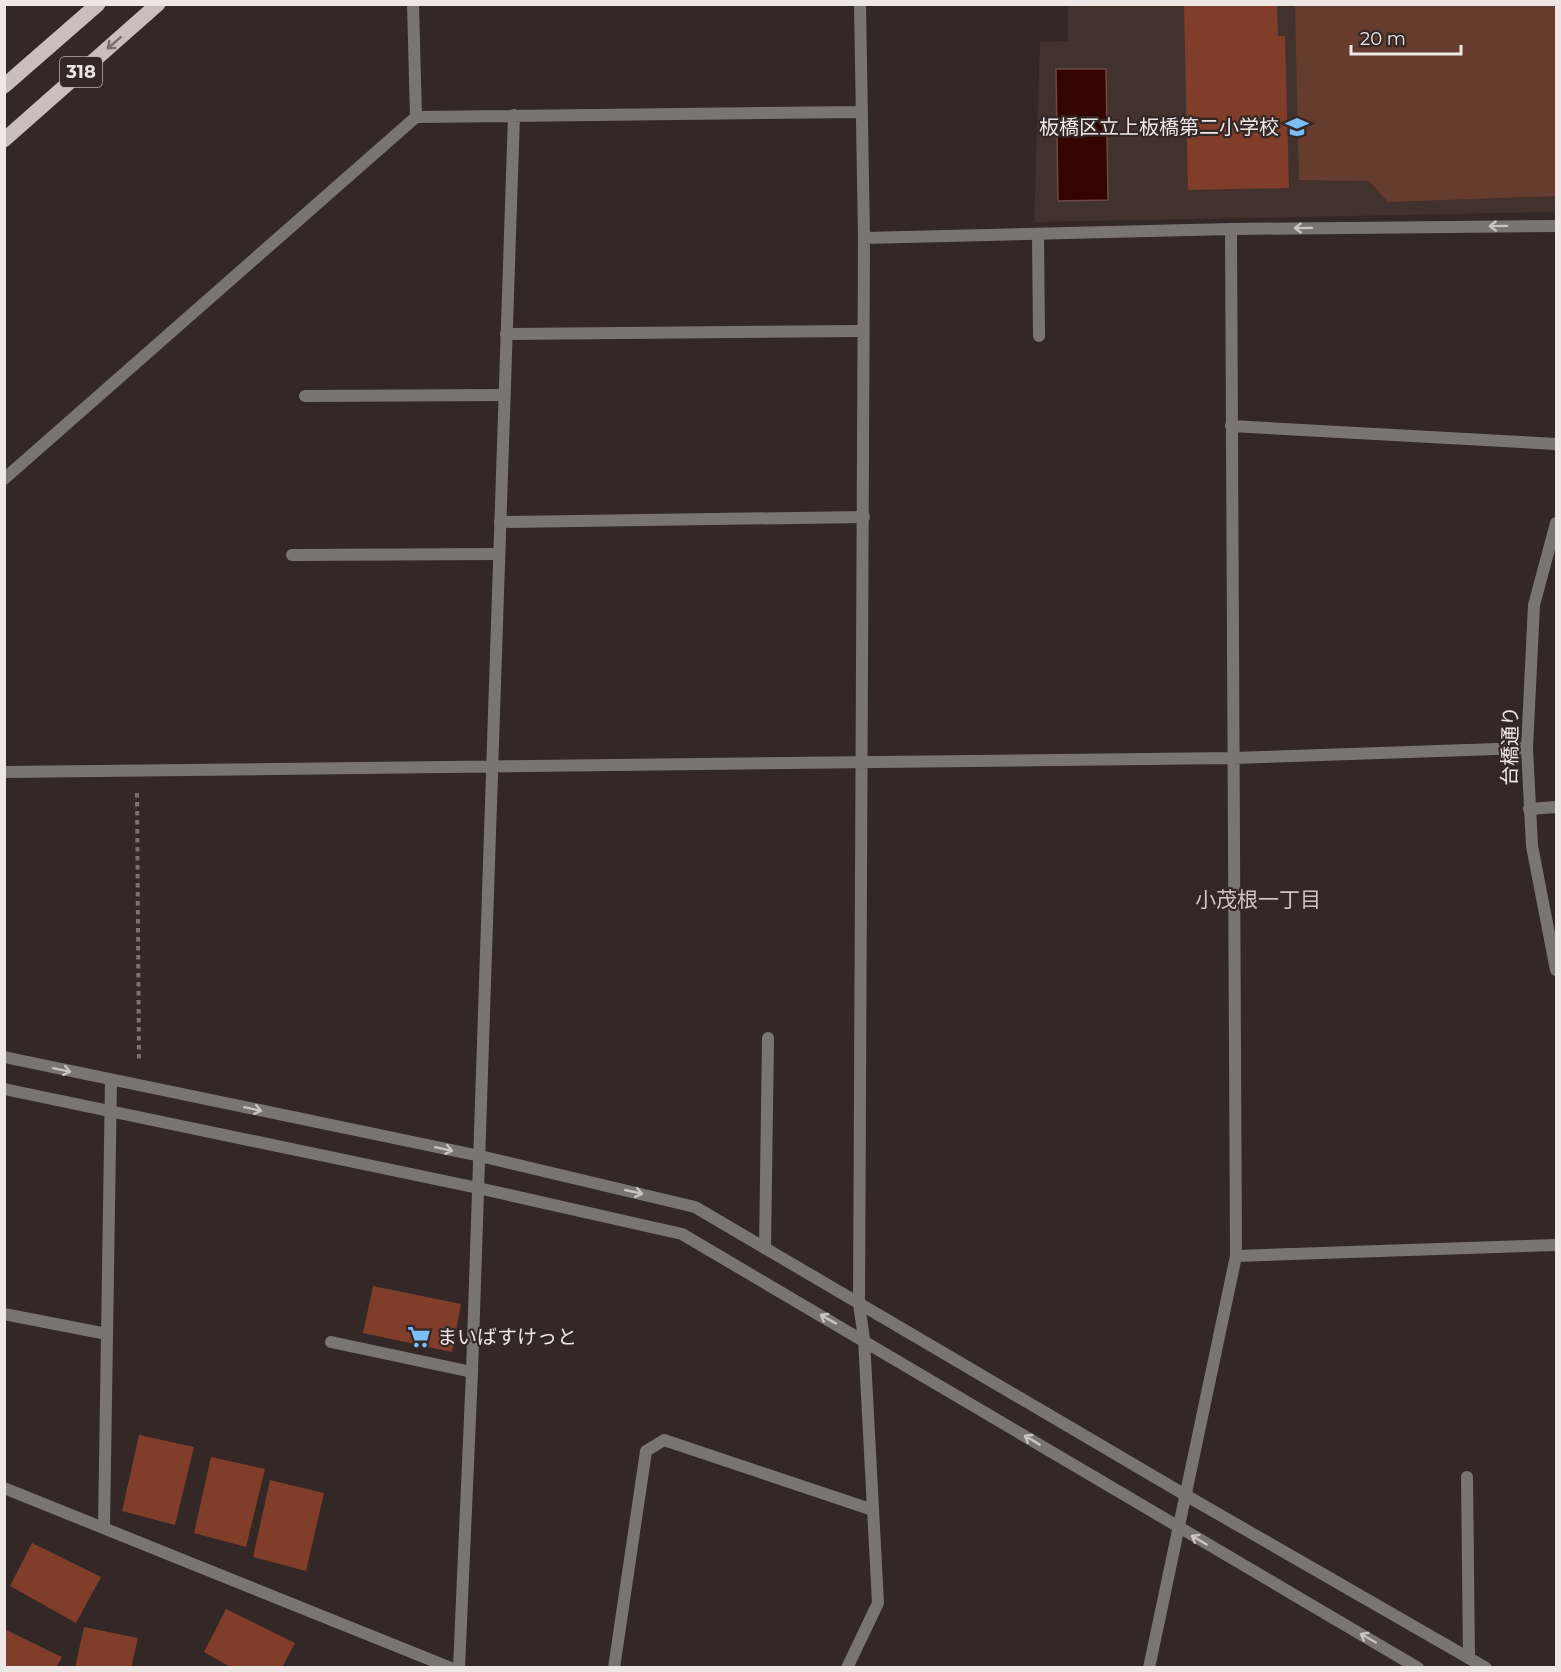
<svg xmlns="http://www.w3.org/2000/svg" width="1561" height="1672" viewBox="0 0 1561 1672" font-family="Montserrat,'Noto Sans JP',sans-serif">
<rect width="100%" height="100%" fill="#332825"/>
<!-- built -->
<path fill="#42322d" d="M1068,5H1556V212L1034,222L1040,42L1068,41Z"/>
<!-- green -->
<path fill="#663c2f" d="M1295,5H1556V196L1388,202L1369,181L1299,180Z"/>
<!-- water -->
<path fill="#340500" stroke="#6c4945" stroke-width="1.5" d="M1056,69H1106L1108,200L1058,201Z"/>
<!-- building -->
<path fill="#803d29" d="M1184,4H1277L1278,36H1285L1289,188L1188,190Z
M373,1286L461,1304L452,1352L363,1333Z
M139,1435L194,1447L175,1525L122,1511Z
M211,1457L265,1469L246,1547L194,1533Z
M270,1480L324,1493L306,1571L253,1557Z
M32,1543L101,1577L76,1623L10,1586Z
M226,1609L295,1643L282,1668H232L204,1652Z
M84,1627L138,1638L131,1668H75Z
M4,1629L62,1657L56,1668H4Z"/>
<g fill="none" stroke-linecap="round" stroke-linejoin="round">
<!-- path -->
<path stroke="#7c7370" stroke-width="4" stroke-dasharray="4.5 4.5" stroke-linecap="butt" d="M137,793L139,1062"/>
<!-- lane -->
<path stroke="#7a7473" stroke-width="12" d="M1038,234L1039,336
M506,334L862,331
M305,396L504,395
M1231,426L1556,444
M500,522L864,517
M292,555L499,554
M1529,809L1556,807
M765,1248L768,1038
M4,1314L107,1334
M331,1342L472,1372
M1467,1477L1469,1658
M614,1668L646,1451L664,1440L873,1510"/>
<!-- street -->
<path stroke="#7a7473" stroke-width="12" d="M860,4L864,238L1231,229L1556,226
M416,117L862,112
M4,479L416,117L413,4
M1556,523L1534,605L1527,748L1532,846L1556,970
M4,772L1232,758L1527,748
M4,1057L480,1156L695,1207L1187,1496L1486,1668
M4,1089L478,1188L682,1234L1418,1668
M1236,1256L1556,1245
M4,1488L451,1668
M104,1527L111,1080
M459,1668L472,1372L514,115
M847,1668L878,1603L864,1339L859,1304L864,238
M1149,1668L1236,1256L1231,229"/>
<!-- primary -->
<path stroke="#c9beba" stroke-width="15" d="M4,86L98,4
M4,140L158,4"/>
</g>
<!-- one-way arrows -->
<defs><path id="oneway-shaft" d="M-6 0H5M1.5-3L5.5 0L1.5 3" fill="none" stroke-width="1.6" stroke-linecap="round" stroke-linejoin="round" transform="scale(1.5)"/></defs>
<use stroke="#766c68" href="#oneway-shaft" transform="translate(114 43) rotate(139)"/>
<g stroke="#cbc4c3">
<use href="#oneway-shaft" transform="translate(1498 226) rotate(179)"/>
<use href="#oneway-shaft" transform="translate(1303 228) rotate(179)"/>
<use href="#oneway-shaft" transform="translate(62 1070) rotate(12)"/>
<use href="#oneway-shaft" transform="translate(253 1109) rotate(12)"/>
<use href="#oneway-shaft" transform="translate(444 1149) rotate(12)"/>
<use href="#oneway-shaft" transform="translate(634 1192) rotate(13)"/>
<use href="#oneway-shaft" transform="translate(828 1319) rotate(-151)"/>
<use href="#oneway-shaft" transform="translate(1032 1440) rotate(-149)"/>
<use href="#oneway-shaft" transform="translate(1199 1540) rotate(-150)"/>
<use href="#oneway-shaft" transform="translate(1368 1638) rotate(-150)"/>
</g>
<!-- icons -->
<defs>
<g id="school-bare" transform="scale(1.8)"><path d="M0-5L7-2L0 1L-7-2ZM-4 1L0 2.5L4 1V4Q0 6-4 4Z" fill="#7dbef9" stroke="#332825" stroke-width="2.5" paint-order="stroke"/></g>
<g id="supermarket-bare" transform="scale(1.8)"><path d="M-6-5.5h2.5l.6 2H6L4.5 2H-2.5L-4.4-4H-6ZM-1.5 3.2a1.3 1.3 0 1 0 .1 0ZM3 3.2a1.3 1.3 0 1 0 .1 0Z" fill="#7dbef9" stroke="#332825" stroke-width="2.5" paint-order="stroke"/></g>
</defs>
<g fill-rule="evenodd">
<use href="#school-bare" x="1297" y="127"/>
<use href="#supermarket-bare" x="419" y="1337"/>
</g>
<g text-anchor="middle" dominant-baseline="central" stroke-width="4.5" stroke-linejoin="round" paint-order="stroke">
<!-- shield labels -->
<rect fill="#332825" stroke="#b6aeab" stroke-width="1.5" x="60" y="57" width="42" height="30" rx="4.5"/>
<g font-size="18" font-weight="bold" fill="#eee7e5">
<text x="81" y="72">318</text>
</g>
<!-- poi labels -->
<g font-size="20" fill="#eee7e5" stroke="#332825" text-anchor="end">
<text x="1279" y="127">板橋区立上板橋第二小学校</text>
<text x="437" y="1337" text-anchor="start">まいばすけっと</text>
</g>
<!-- street labels -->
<g font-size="20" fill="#eee7e5" stroke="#332825">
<text transform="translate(1510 746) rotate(-89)">台橋通り</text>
</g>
<!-- neighbourhood labels -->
<g font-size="21" fill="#d1c3bf" stroke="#332825">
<text x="1258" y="899">小茂根一丁目</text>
</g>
</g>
<!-- border -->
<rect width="1561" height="1672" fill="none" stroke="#eee7e5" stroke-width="12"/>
<!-- scale -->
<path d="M1351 45v9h110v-9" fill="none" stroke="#eee7e5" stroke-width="3"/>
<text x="1360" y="45" font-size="18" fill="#eee7e5" stroke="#332825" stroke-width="4.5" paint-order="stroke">20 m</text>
</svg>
